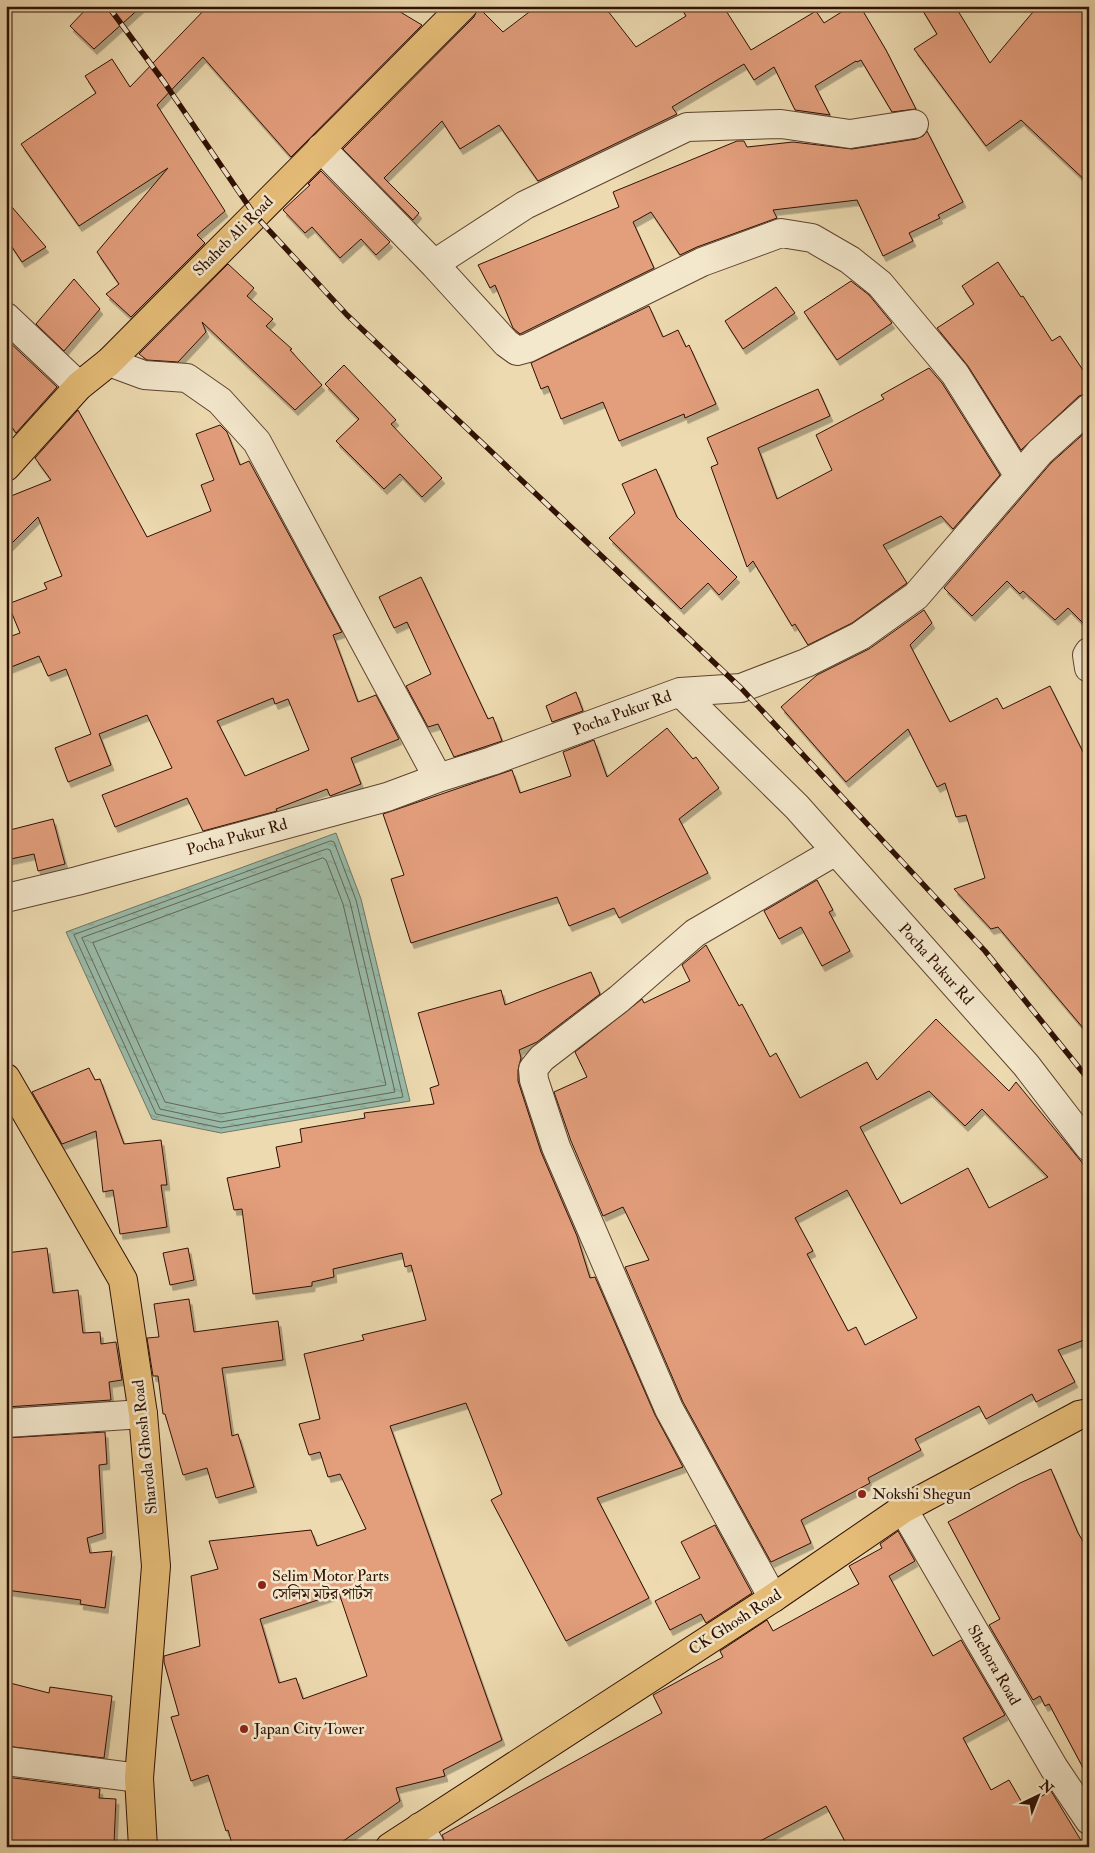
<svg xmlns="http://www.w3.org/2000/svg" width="1095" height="1853" viewBox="0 0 1095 1853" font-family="'IM FELL Double Pica','Noto Serif Bengali',serif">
<defs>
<pattern id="water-ripples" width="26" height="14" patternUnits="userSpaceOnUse" patternTransform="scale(1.25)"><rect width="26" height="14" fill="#99bba9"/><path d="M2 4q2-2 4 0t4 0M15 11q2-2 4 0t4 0" fill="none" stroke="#84a090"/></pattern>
<filter id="shadow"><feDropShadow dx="3" dy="5.5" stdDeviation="0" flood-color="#0004"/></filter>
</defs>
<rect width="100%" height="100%" fill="#eddab0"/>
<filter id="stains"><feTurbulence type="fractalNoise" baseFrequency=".004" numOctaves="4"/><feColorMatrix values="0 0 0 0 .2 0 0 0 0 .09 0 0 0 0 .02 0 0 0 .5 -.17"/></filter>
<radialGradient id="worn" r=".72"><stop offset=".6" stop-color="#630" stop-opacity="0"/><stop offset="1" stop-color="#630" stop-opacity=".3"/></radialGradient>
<!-- water -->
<path fill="url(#water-ripples)" stroke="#6f7767" d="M336,833L361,899L410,1101L221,1133L152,1119L66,932Z"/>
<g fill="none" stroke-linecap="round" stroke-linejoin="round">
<!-- shore -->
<path stroke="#646656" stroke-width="1" d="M331,841L334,842L356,900L403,1097L221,1128L156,1114L74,935Z
M327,849L330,850L350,902L395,1092L221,1122L160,1109L82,938Z
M323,858L326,860L343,904L386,1085L221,1114L165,1102L93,943Z"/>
</g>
<!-- building -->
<path fill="#e39e7c" stroke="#2f1003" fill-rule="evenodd" filter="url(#shadow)" d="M89,6H142L94,49L70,26Z
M208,6H394L397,10L422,25L291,157L203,57L157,105L225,211L197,235L205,243L131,317L106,294L119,284L97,252L168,168L79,226L21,144L96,93L85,76L112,59L130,87Z
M537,6H604L636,47L686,16L680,6H723L751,50L816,11L824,23L851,6H860L886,50L916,109L892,112L861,60L857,62L856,61L815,86L830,115L795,110L774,67L754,80L744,64L672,107L677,114L538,181L499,125L460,149L442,121L384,178L419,213L413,220L343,149L474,17L478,7L503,32Z
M920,6H955L990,63L1038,6H1089V184L1021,120L986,146L914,49L937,34Z
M927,131L963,202L938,215L940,218L909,233L913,241L883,256L857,200L773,210L777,218L697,247L680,255L651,212L633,222L654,268L520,334L513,328L495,285L490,288L478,265L619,207L613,192L737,141H744L747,147L793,142L852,149L916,139L923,136Z
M321,171L390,242L376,255L361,239L340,258L312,227L305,233L283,210L310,185L308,184Z
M6,200L46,247L22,262L6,238Z
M998,262L1021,297L1023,296L1052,341L1060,336L1089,379V393L1079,396L1021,450L968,366L937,328L974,304L962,286Z
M228,264L254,288L247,296L273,319L266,326L292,349L290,350L322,385L295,410L202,322L206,332L178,362L147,360L139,354Z
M74,279L100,309L64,351L36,324Z
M851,281L869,295L892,323L837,360L804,312Z
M776,287L795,313L743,349L725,321Z
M649,306L663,337L678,330L686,347L689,345L716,404L685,418L684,414L619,441L603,402L561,419L548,386L541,389L531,363Z
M6,339L57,387L16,433L6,419Z
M344,365L396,420L391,424L442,478L422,497L400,474L384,489L336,441L359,419L325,384Z
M929,368L942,383L1000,475L953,529L941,516L883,545L907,583L852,623L808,645L795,624L792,626L753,561L747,567L711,467L718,464L707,438L818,389L830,416L758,448L777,499L832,470L816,435L884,399L881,395Z
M78,410L147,537L211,511L201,485L214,480L196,434L220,425L227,432L240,465L249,461L342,632L333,635L358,702L376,695L399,739L351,758L361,784L330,796L327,789L276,809L277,811L203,831L187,798L115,827L102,795L172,768L147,715L99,734L111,765L68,782L55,748L91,734L66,669L48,676L39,656L6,669V638L20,633L8,604L47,589L44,583L62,576L38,517L6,549V498L51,480L35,458ZM273,698L275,704L288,699L309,750L245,776L217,721Z
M1089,429V629L1068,608L1055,620L1023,591L1020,594L1007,581L972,616L944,588L1051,463Z
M656,469L677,517L737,577L719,595L708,583L681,609L609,538L635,513L622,484Z
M421,577L488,719L493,717L502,741L454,757L438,724L428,727L406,686L431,674L407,622L394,628L379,597Z
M924,610L932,623L910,645L950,722L997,698L1003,709L1050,686L1089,764V1035L998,927L991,929L954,889L985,878L966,815L956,817L945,783L937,787L908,729L846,782L781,707L817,675L869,649Z
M576,692L583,711L552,722L546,706Z
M667,728L693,759L696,757L719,788L679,819L708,873L619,918L614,908L569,926L557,897L411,943L391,879L404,875L383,814L512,770L520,793L571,776L563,752L594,740L607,777Z
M53,819L65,864L38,871L34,854L6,860V831Z
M817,880L833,910L829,912L850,951L822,966L801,927L779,939L764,911Z
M706,945L739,1006L742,1004L770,1057L776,1053L800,1098L867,1062L877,1080L936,1019L1009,1091L1016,1082L1089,1171V1338L1058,1350L1075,1382L1036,1402L1032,1394L986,1419L979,1406L915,1439L921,1450L868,1478L870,1483L801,1520L811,1543L771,1562L683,1402L625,1267L649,1260L623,1207L603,1216L571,1141L554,1092L587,1077L575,1052L642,999L644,1003L690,981L682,965ZM929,1091L965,1126L982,1109L1048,1177L989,1208L968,1168L901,1204L860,1127ZM847,1190L917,1318L865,1345L856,1327L848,1331L807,1254L813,1251L795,1218Z
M591,972L600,994L537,1042L519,1050L521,1058L518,1070V1081L541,1152L577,1236L590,1278L595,1277L655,1415L683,1467L597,1498L649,1598L566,1641L491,1500L502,1494L466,1403L390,1426L502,1740L443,1770L445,1776L396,1788L400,1801L339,1844L329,1847H233L228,1830L226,1831L208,1775L191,1781L171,1717L179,1715L164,1662V1656L200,1646L191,1576L218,1569L209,1541L311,1530L317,1546L366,1529L340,1474L328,1477L320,1452L309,1455L299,1424L320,1419L304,1354L364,1340L362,1335L426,1320L411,1265L405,1267L402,1253L333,1269L334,1277L312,1282V1286L253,1294L242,1209L234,1210L227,1178L280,1167L276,1147L302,1142L300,1129L365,1118L364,1113L434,1104L430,1088L439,1085L418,1013L501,990L505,1005ZM339,1593L367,1676L303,1699L296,1678L279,1683L260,1619Z
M89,1068L95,1080L100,1079L124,1144L161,1140L167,1185H161L167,1227L120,1234L113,1190L103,1192L96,1131L62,1144L32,1092Z
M47,1248L53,1293L78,1290L83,1333L100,1332L101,1344L116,1342L122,1380L109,1382L111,1400L6,1407V1253Z
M188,1248L194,1280L170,1285L163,1253Z
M189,1299L194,1332L278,1321L283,1360L222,1368L232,1436L238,1434L254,1487L216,1498L207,1468L183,1475L165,1414H163L158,1376H153L147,1338L159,1337L154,1304Z
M105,1432L107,1464L99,1465L103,1533L87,1538L90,1553L112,1551L105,1608L80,1604L81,1600L6,1590V1438Z
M1051,1469L1078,1533L1089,1551V1779L1049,1704L1045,1706L1040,1696L1033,1700L989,1625L1000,1619L948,1522L1020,1483Z
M715,1525L752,1593L706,1623L701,1614L670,1630L655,1601L700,1578L681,1542Z
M898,1531L915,1561L889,1576L933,1656L961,1640L1005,1715L963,1738L991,1790L1009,1780L1024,1806L1051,1791L1085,1847H848L826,1806L749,1847H447L442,1835L662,1713L653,1695L723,1657L720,1651L767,1620L773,1631L859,1584L849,1566L882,1548L880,1544Z
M6,1682L49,1693L50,1687L112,1696L104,1758L6,1746Z
M6,1777L100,1789L99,1798L116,1799L114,1843L82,1842L80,1847H6Z"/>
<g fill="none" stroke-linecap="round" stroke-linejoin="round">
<!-- minor casing -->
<g stroke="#5e422e" stroke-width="30">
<path id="minor" d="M321,148L434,264L506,343L517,351L528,348L702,262L781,233L812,238L850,260L880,284L955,374L1019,476
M434,264L525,205L687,127L781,124L850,134L914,124
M6,317L79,386
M109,362L144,375L187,378L220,401L257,442L438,778
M1089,652L1087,655L1089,668
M680,692L797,807L1026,1065L1089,1147
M6,898L77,881L387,797L438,778L492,761L680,692L741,688L806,663L860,636L916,596L1040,452L1089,408
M6,1423L143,1414
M903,1509L1054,1768L1089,1820
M773,1598L669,1409L556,1147L534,1080L533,1069L542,1058L619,999L695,933L836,851
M6,1761L139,1778
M420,1827L431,1847"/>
</g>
<!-- major casing -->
<g stroke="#2f1003" stroke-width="30">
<path id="major" d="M6,467L79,386L109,362L463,6
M6,1078L123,1280L143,1414L156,1566L139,1778L143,1847
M390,1847L773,1598L903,1509L1079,1415L1089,1413"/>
</g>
<!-- minor -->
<use href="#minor" stroke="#f3e7cc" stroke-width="28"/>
<!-- major -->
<use href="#major" stroke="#e6bd78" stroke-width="28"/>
<!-- rail casing -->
<g stroke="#2f1003" stroke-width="5.5">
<path id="rail" d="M108,6L164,82L254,214L347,315L741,688L985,951L1089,1080"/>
</g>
<!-- rail -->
<use href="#rail" stroke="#f3e7cc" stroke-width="4" stroke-dasharray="11" stroke-linecap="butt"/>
</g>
<!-- markers -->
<g fill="#8f2418" stroke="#f3e7cc" stroke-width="2">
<circle cx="862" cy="1494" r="5"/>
<circle cx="262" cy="1585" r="5"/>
<circle cx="244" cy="1729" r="5"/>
</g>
<g text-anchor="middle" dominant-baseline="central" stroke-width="5" stroke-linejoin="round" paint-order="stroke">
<!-- street labels -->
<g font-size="16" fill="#2f1003" stroke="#f3e7cc">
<text transform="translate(233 236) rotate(-45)">Shaheb Ali Road</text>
<text transform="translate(622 713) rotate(-20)">Pocha Pukur Rd</text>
<text transform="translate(237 837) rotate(-15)">Pocha Pukur Rd</text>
<text transform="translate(936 964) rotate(48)">Pocha Pukur Rd</text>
<text transform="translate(145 1447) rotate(-96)">Sharoda Ghosh Road</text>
<text transform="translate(735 1622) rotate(-33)">CK Ghosh Road</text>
<text transform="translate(994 1665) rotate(60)">Shehora Road</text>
</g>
<!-- poi labels -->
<g font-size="16" fill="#2f1003" stroke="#f3e7cc" text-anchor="start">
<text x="872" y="1494">Nokshi Shegun</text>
<text x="272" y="1576">Selim Motor Parts<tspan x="272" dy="18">সেলিম মটর পার্টস</tspan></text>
<text x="254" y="1729">Japan City Tower</text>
</g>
</g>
<!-- margin -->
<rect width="1095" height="1853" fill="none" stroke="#eddab0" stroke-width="25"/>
<rect x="8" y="8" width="1080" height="1838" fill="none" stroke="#2f1003" stroke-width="2.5"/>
<rect x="12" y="12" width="1070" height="1828" fill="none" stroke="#2f1003"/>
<!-- north arrow -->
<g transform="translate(1038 1796) rotate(43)" stroke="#f3e7cc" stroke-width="4" paint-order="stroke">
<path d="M0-4L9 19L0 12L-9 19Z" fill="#2f1003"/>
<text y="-8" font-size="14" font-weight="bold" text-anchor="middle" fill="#2f1003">N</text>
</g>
<rect width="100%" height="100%" filter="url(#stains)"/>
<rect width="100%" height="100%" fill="url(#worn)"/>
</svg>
